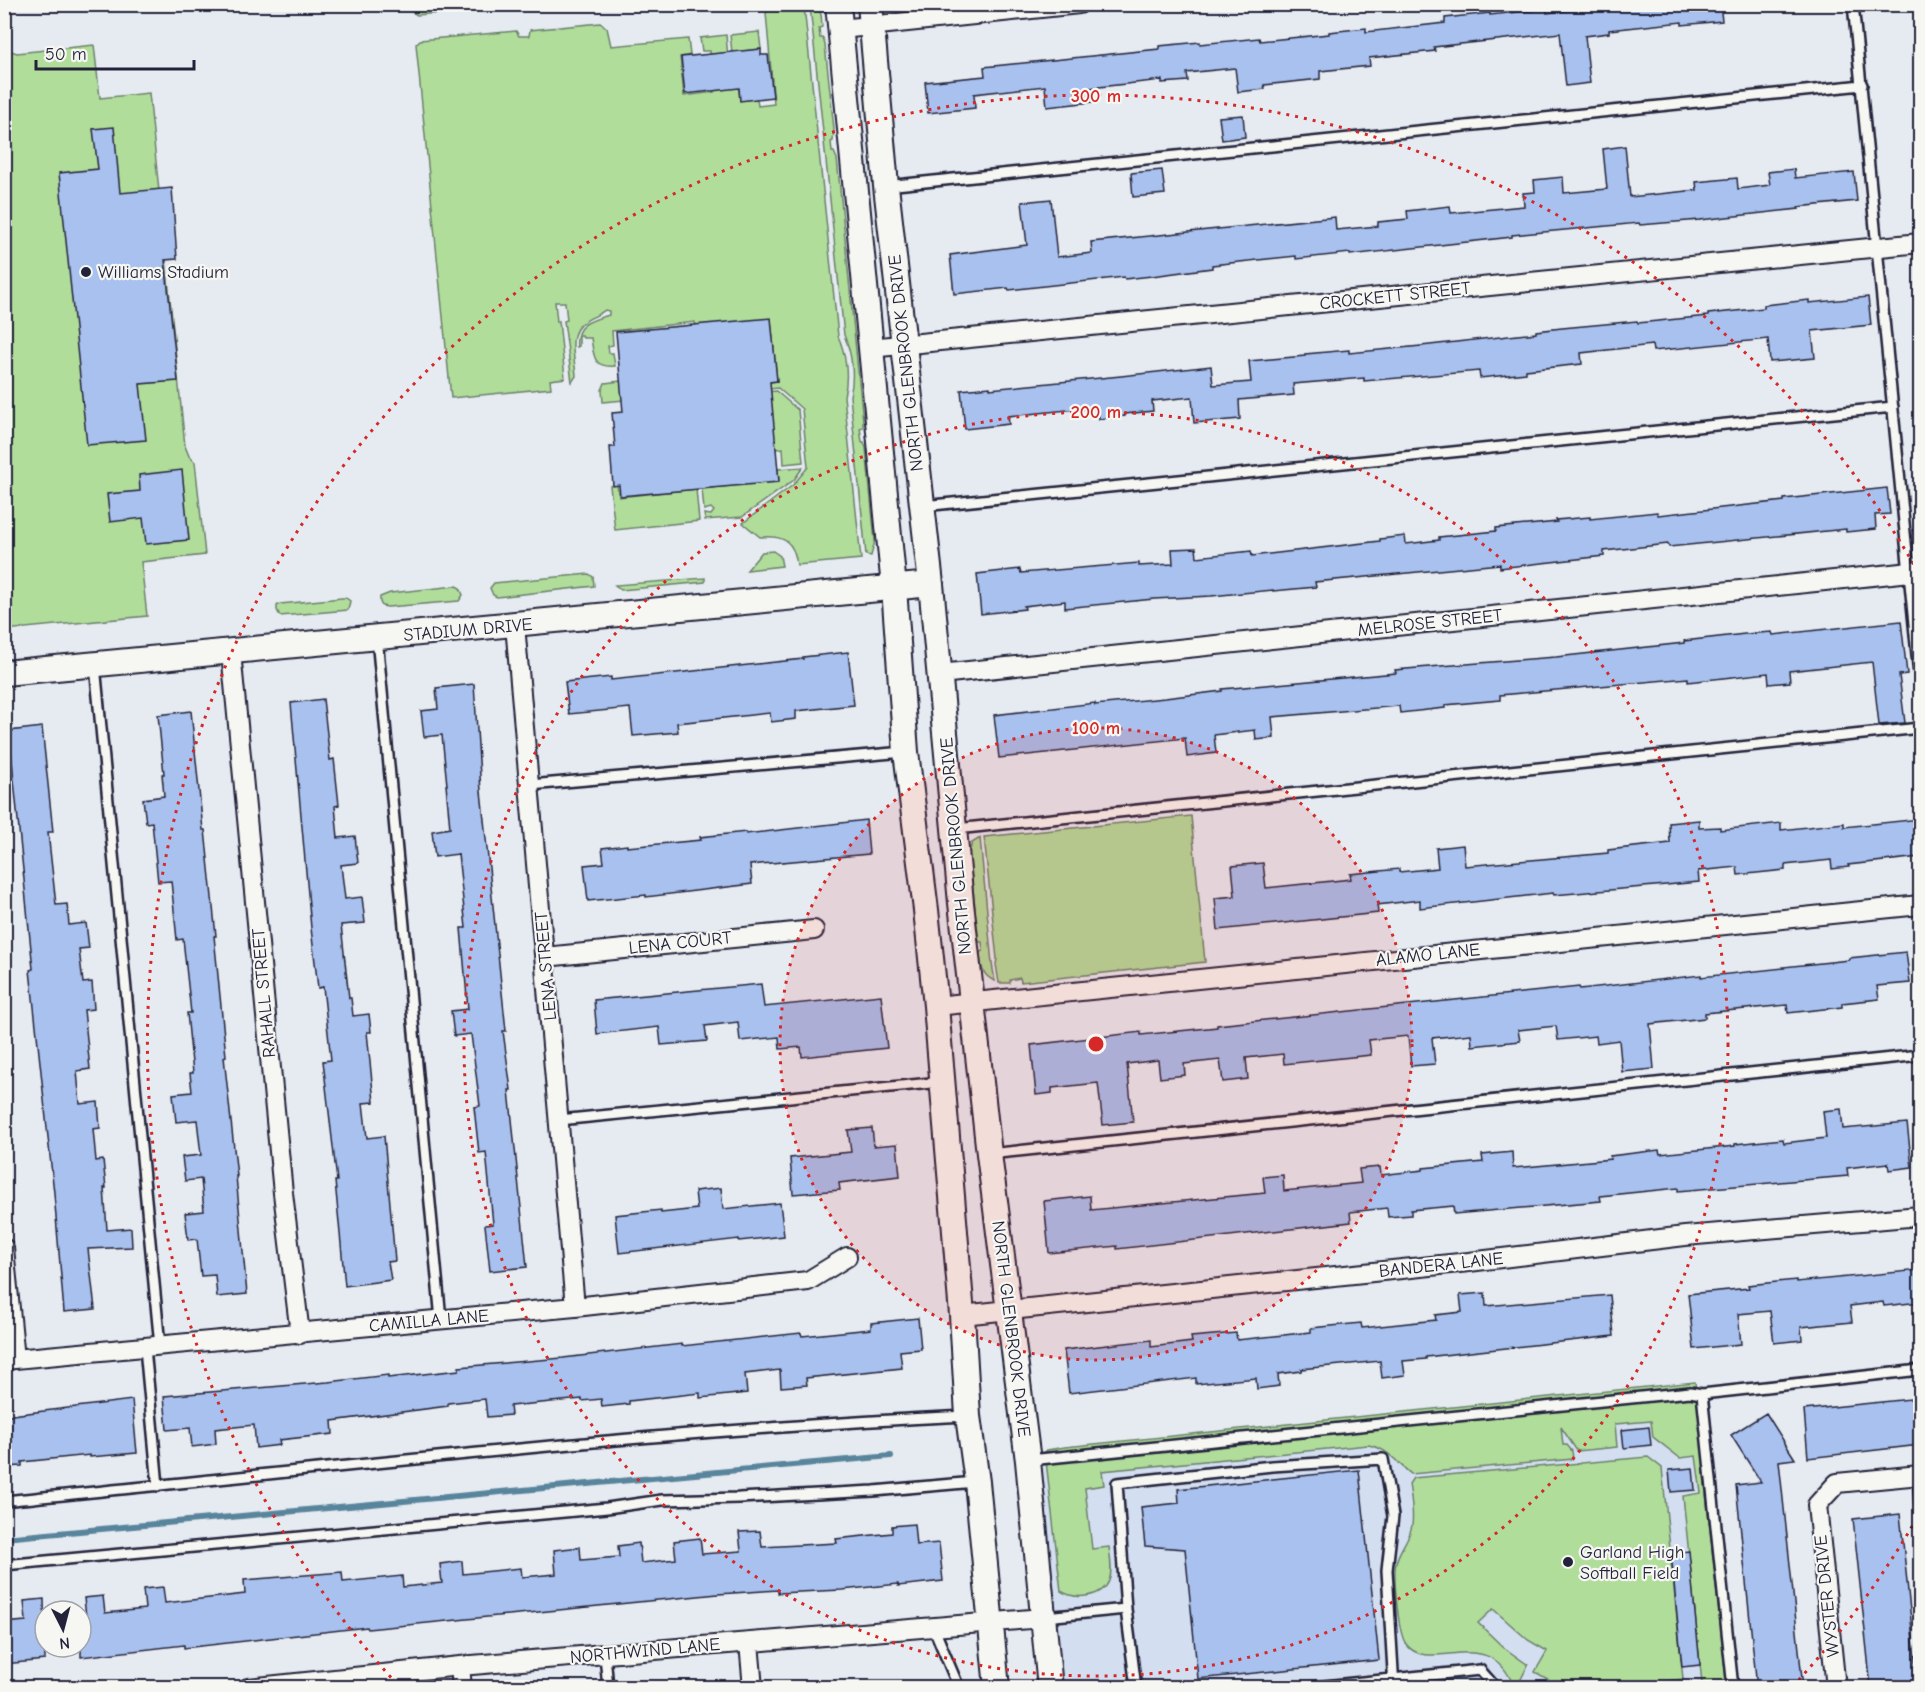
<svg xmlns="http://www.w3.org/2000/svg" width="1925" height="1692" viewBox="0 0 1925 1692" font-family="'Comic Neue',sans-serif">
<rect width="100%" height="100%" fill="#e6ebf1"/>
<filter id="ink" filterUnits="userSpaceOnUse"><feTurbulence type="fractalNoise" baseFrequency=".0167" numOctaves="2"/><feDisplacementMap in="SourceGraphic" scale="12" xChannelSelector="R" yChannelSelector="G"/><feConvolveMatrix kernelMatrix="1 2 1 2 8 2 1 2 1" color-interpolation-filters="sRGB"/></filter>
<g filter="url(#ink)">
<!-- built -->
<path fill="#d3def0" d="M1691,1400L1723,1687H1061L1041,1467Z"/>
<!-- green -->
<path fill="#b1dd9b" stroke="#6a806b" stroke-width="1.5" d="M412,5V4L536,5L417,15L412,12Z
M802,5L804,6L838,336C846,354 849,377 844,396L861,559L797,565C794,541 784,535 760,537L743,523L793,485L808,467L802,409L778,388L759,390L758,383L777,381L771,319L696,327L695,322L612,331L613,345L608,346L609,353H613L615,366C592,368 594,355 591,338H583L582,335H579V346L577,347C574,324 591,320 609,315V311L605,310C599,315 591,317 584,322C566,333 575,358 576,376L572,382L564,321L567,320L565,302H555L557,322L559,321L565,378L550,380L551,388L451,398L416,44L420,40L516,31L519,36H529L530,30L600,23L607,28L611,46L688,39L690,55L680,57L684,96L714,92L711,66L736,62L740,100L757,99L758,106L774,104L766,13L773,7Z
M813,5C823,10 821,17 822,27L819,28L820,38H823L825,45L834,129L833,141L831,142L832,152H834L837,159L863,421V427L860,428L862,442H864L866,448L875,541L871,556L866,555L850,396C855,377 852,353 844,335L810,6Z
M759,32L761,49L732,52L730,35Z
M726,35L728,58L711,60L710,51H702L700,38Z
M94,45L100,98L149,93L185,446L189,456L195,462L205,555L141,562L147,616L5,630V49L17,53Z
M621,381L669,396L603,402L602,390L605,383Z
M776,391L798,410L803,462L784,464L783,448L776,449L759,393Z
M803,467L794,480L742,517L705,520L704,514L711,515L714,511L711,508L704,510L702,489L779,481L778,469Z
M617,485L619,497L696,489L699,521L615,530L610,486Z
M773,551L780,556L782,566L747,570L762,552Z
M589,574L593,577L594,586L497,597L493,595L490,588L494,583Z
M705,578V582L621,590L615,585Z
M456,586L460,588L463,595L459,601L388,607L382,606L380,602V597L390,593Z
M342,598H346L350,601L348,610L280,616L277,610V606L280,604Z
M1191,816L1205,962L1021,982L1020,978L1010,980V983H999L996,964L997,959L984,837Z
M980,838L992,964L995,981C982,976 980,965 980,952L983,951L982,942H979L978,935L969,853L972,843Z
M1695,1382L1704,1458V1475L1727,1687H1694L1693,1684L1702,1683L1683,1496L1701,1493L1696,1456L1680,1458L1653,1437L1651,1421L1615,1424L1617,1447L1577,1451L1561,1427L1563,1445H1567L1572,1451L1573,1459L1411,1474C1397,1463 1388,1448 1368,1445L1102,1471L1104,1485L1085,1488L1092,1549L1109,1547C1110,1558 1113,1571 1109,1581C1102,1598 1075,1600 1061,1591L1045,1452L1047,1450L1065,1447Z
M1648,1457L1662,1468L1683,1679L1613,1687H1554L1553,1682L1535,1672L1547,1651L1528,1640L1493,1609L1478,1623L1503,1647L1528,1665L1517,1687H1514C1490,1622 1429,1676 1406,1644C1398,1634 1393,1575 1396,1563C1399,1549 1410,1539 1412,1525C1414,1512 1411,1497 1409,1484L1413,1478Z"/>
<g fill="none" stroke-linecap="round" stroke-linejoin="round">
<!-- stream -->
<path stroke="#58849c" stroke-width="6" d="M4,1538L891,1456"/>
</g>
<!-- building -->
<path fill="#a8c1ee" stroke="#22223b" stroke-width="1.5" d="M1624,4H1720L1722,21L1682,25V22L1609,30V33L1585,36L1590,83L1566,86L1560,33L1434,47L1435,51L1369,58L1370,66L1320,71V79L1264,85L1265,89L1238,92L1235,68L1187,73L1188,81L1162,83V80L1090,88L1092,102L1047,107L1045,86L974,94L975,108L928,113L925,82L985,76L984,67L1159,49V46L1200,42V44L1259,38L1260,41L1329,34V32L1366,28V32L1445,23V18L1490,13V15L1547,9V13Z
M761,49V55H768L773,97L740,101L739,88L685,94L681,57Z
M1243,115L1245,137L1222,140L1219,117Z
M114,127L120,193L172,188L177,259L165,260L178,381L140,384L146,440L87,445L59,173L98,169L93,129Z
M1625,146L1630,197L1697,190L1696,182L1737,178L1738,189L1770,185L1768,172L1794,169L1795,178L1854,172L1857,201L1798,207L1799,209L1700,220L1640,225L1639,223L1512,235V237L1350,255V253L1296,259V256L1212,265V268L1152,276L1125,279L1124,277L1009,290L1008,288L954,294L950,255L1027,245L1022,202L1051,199L1057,257L1092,253L1091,242L1335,217L1336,230L1378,226V222L1408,219L1407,211L1450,206L1451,213L1524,206L1523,193L1535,192L1534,180L1563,177L1564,193L1607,189L1603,149Z
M1162,170L1165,194L1133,197L1131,173Z
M1868,297L1871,325L1812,331L1815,358L1770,362L1768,339L1653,351L1652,345L1581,353L1582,364L1526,370V373L1480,378L1479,371L1364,381V378L1293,384L1294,395L1239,400L1240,419L1194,423L1192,397L1152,401L1153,411L1125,414V416L1099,419L1098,408L1077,410V409L1008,416L1009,424L965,429L961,390L990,387V389L1121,376L1211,366L1213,385L1251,382L1249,361L1305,356V354L1349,350V353L1421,346L1536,333V331L1562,328L1637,321L1638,323L1708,316V314L1764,308V305L1809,300V303Z
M771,318L777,381L770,382L779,482L620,496L619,485L613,486L610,447H615L612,413L623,412L616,332Z
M182,470L189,540L146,544L143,518L110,522L107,494L140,491L139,475Z
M1887,488L1890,514L1875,515L1876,529L1846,532V529L1669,547L1668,544L1604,551V556L1533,564L1500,568V564L1315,582L1316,587L1273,591V590L1211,596L1154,599L1065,608V601L1024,606L1025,609L981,614L977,574L1020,569L1021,573L1139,563V566L1173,564L1172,549L1196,548L1197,557L1251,551L1252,556L1380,541V539L1405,536L1406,544L1439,540V537L1496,531V528L1557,522L1556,520L1590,517V519L1657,512L1658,515L1784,501V499Z
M1901,621L1907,674L1899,675L1905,723L1879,725L1872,662L1789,671L1790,682L1769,684L1768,673L1688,682V678L1500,695V700L1445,705V708L1400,713L1399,706L1272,717L1274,738L1256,740L1255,730L1214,735L1216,753L1187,757L1185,738L999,758L994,715L1095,703V705L1165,698L1222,691V689L1396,673L1395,670L1441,666L1556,657L1684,643V641L1745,634L1772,632L1773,635Z
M848,652L854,705L796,711V719L771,722L770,713L677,723L678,732L633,736L630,708L569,714L565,682L611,677V680L685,672L803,659V657Z
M474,684L481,791L506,1031H503L511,1090H509L527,1267L490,1271L485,1225L493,1224L486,1152L479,1153L474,1107L480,1106L471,1034L454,1036L451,1011L468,1009L461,928H466L458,854L435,857L432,831L450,828L446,785H447L442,735L424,737L421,711L438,709L436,688Z
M323,699L330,760L334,759L339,805L335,806L338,838L355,836L358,863L341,865L345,899L362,897L365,923L341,925L349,998H351L353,1016L369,1014L371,1032H367L374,1102L363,1103L367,1138L384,1136L395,1261L388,1262L391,1280L345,1286L335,1181H337L323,1061L331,1060L323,987L318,988L311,928L291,703Z
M191,711L203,830H205L216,936H214L226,1056L224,1057L237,1176H236L247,1294L217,1297L215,1275L201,1276L197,1239L188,1240L185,1213L204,1211L201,1179L185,1181L182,1157L201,1155L197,1120L176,1122L173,1094L192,1092L190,1073H193L187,1013H191L183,939L177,940L171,881L158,882L152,822L146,823L143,799L164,796L162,774H164L158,715Z
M42,727L53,832H48L56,905L67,904L69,925L86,923L89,948L79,949L83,983L92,982L94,1009L84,1010L90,1069L77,1071L80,1104L98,1102L100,1128L93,1129L96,1161L103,1160L106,1188H104L107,1230L131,1228L132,1247L88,1249L95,1309L64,1312L54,1193L30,970L33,969L9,731Z
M1920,819V857L1848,865L1849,867L1832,869L1831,860L1785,865V870L1738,875L1737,867L1698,871L1699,882L1554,895L1553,893L1420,908V900L1377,905L1378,913L1218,930L1215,898L1235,896L1232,866L1263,863L1266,888L1351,879L1350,874L1399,869V872L1438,868L1436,848L1463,845L1465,866L1608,853V850L1670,843L1669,823L1699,820V828L1720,827V830L1781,823V830L1844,823V827Z
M866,820L869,854L750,865L752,884L646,897V895L588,901L584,865L604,863L602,848L627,845V847L701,840L700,837L746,832V834Z
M1906,952L1910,983L1877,986L1879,999L1842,1003V1007L1788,1013L1787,1005L1705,1013V1018L1650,1024L1654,1069L1622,1072L1619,1040L1597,1043L1596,1036L1558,1040L1556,1026L1518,1030L1520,1041L1472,1046L1471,1034L1432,1038L1435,1064L1411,1066L1408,1036L1369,1040L1371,1055L1284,1064L1283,1054L1246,1058L1248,1079L1223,1082L1220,1060L1184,1064L1185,1075L1160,1078L1158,1060L1127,1064L1133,1122L1103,1125L1098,1083L1052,1088V1093L1036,1095L1031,1045L1141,1032V1035L1217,1027V1025L1579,987L1580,989L1701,975V977L1784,968L1783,967L1849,960V958Z
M761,984L764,1007L881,995L887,1048L802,1057L801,1047L780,1049L779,1037L740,1041L738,1022L705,1026L707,1041L661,1045L659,1027L597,1034L594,1000Z
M1841,1109L1843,1129L1907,1123L1912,1167L1889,1170L1888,1163L1847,1168L1848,1176L1678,1191V1188L1600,1196L1601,1201L1454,1214L1453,1206L1411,1210V1215L1388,1217L1387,1208L1350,1212L1351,1222L1117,1249V1246L1049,1253L1044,1201L1090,1196L1091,1210L1265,1193L1263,1177L1283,1175L1284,1191L1361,1183L1359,1169L1380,1167L1381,1175L1423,1170V1168L1483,1162L1482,1155L1512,1152L1513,1168L1611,1159L1610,1156L1659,1150L1660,1154L1735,1146V1144L1783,1139L1784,1143L1826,1138L1823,1111Z
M872,1128L874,1146L897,1144L900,1176L839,1183L840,1190L793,1194L790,1158L851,1152L848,1130Z
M721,1188L723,1209L780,1203L784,1236L739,1241V1239L619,1253L615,1215L661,1210V1213L697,1209L695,1191Z
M1920,1270V1302L1884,1306L1883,1302L1850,1306L1852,1322L1801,1327L1802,1340L1774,1343L1770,1311L1738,1314L1741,1344L1694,1349L1688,1294L1749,1288L1748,1285L1796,1280V1282Z
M1485,1293L1486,1306L1610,1295L1614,1336L1426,1357V1359L1403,1361L1405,1375L1382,1378L1380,1361L1301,1369V1371L1278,1374L1279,1386L1257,1389L1256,1378L1196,1384V1378L1069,1393L1064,1350L1151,1340V1347L1192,1342L1191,1337L1236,1333L1237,1340L1311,1332V1328L1361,1323L1362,1328L1436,1320L1435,1315L1462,1312L1460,1295Z
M918,1318L921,1349L900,1351L902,1368L806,1378L807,1385L781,1387L780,1370L745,1374L747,1393L700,1398V1393L629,1401V1404L602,1407L601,1399L582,1401V1399L510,1406L511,1415L487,1417L485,1399L448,1403V1406L332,1421L333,1434L279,1440L280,1445L256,1448L254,1425L215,1429L216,1444L192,1447L190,1428L167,1430L164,1396L328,1382L388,1375V1378L459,1370V1367L563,1358L682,1344V1346L801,1333L802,1336L871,1329V1323Z
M1920,1398V1445L1808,1458L1804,1410Z
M132,1400L137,1453L90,1457V1455L22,1462V1466L4,1467V1416Z
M1766,1413L1795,1459L1779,1461L1803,1688H1757L1736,1485L1761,1482L1731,1435Z
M1649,1427L1651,1445L1624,1448L1622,1430Z
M1693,1468L1695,1490L1671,1492L1669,1470Z
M1359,1470L1379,1660L1198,1679L1185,1549L1145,1546L1141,1507L1179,1503L1178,1489Z
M1900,1514L1918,1688H1871L1853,1519Z
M914,1524L916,1545L939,1543L943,1581L898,1586V1584L842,1590L778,1593V1590L718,1594L368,1629L367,1627L184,1648V1645L81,1657V1617H86L84,1598L103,1596L105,1613L145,1609L143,1589L163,1587L165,1603L245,1594L244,1580L342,1572L343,1582L402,1576L403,1587L442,1583L440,1564L462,1561L463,1574L521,1568L522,1577L556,1574L554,1550L580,1547L581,1560L619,1557L618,1546L639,1543L641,1563L676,1559L674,1541L700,1538L702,1554L741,1551L739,1532L760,1531L762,1547L837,1543L836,1539L892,1533V1526Z
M1689,1551L1700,1665L1682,1667L1671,1553Z
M44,1599L45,1660L4,1664V1623L26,1621L24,1601Z"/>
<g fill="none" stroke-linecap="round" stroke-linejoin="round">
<!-- lane casing -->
<g stroke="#22223b" stroke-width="14">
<path id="lane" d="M1853,4L1920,685
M886,186L1862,85
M923,506L1893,407
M377,638L441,1320
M95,665L160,1346
M530,785L904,752
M956,829L1920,728
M559,1120L941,1082
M989,1154L1920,1055
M145,1348L158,1486
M1702,1394L1733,1688
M1030,1460L1690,1392L1702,1394L1920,1370
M1918,1476L1920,1503
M4,1501C325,1469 646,1431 967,1416
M4,1565L607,1508L662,1500L739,1498L874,1491L975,1482
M1126,1609L1117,1483L1272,1466L1383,1459L1393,1516L1387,1570L1394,1688
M1045,1617L1126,1609L1136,1688
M933,1626L959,1688
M605,1655L608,1688
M1304,1688L1480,1670L1496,1688"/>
</g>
<!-- street casing -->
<g stroke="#22223b" stroke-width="22">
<path id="street" d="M841,29L1079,4
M870,348L1920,243
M515,625L575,1307
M231,652L283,1193L300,1334
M940,674L1920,571
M545,957L814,930
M936,1006L1920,905
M4,1248L15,1359
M962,1315L1469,1262L1685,1236L1920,1216
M4,1360L575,1307L808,1281L847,1257
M749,1643L753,1688
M460,1666L462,1688
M248,1688L460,1666L1043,1618
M1836,1688L1817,1505L1837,1483L1920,1475"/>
</g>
<!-- secondary casing -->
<g stroke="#22223b" stroke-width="28">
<path id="secondary" d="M838,4L894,588L906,752L926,910L936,1006L962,1315L968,1416L977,1482L997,1688
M870,4L886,186L931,584L961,903L989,1154L1028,1461L1050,1688
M4,673L931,584"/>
</g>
<!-- lane -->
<use href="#lane" stroke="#f6f6f2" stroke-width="9"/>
<!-- street -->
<use href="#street" stroke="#f6f6f2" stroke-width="18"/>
<!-- secondary -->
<use href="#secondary" stroke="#f6f6f2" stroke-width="24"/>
</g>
</g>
<!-- distance rings -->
<circle cx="1096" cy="1044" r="316" fill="#d62828" fill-opacity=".12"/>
<g fill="none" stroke="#d62828" stroke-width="3" stroke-dasharray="3 6">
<circle cx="1096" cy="1044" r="316"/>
<circle cx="1096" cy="1044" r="632"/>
<path d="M1917 1518A948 948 0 0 1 1795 1684M397 1684A948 948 0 1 1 1917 570"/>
</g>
<!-- markers -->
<g fill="#22223b" stroke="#f6f6f2" stroke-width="2">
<circle cx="86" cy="272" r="6"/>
<circle cx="1568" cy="1562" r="6"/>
</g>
<g text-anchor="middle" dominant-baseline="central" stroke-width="4.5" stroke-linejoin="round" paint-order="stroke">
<!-- poi labels -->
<g font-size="18" fill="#22223b" stroke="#f6f6f2" text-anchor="start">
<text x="98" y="272">Williams Stadium</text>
<text x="1580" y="1552">Garland High<tspan x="1580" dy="21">Softball Field</tspan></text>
</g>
<!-- street labels -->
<g font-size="18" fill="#22223b" stroke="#f6f6f2">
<text transform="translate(1395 296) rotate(-6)">CROCKETT STREET</text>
<text transform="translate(906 363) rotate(-96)">NORTH GLENBROOK DRIVE</text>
<text transform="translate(1430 623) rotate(-6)">MELROSE STREET</text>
<text transform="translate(468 630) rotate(-5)">STADIUM DRIVE</text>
<text transform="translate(956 846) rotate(-95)">NORTH GLENBROOK DRIVE</text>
<text transform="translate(680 943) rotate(-6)">LENA COURT</text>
<text transform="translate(1428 955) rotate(-6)">ALAMO LANE</text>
<text transform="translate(546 966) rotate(-95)">LENA STREET</text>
<text transform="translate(264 993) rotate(-95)">RAHALL STREET</text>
<text transform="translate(1441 1265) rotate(-6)">BANDERA LANE</text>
<text transform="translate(429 1321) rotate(-5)">CAMILLA LANE</text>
<text transform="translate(1011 1329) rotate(83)">NORTH GLENBROOK DRIVE</text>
<text transform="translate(1827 1596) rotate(-96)">WYSTER DRIVE</text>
<text transform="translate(645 1651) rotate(-5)">NORTHWIND LANE</text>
</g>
</g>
<circle cx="1096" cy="1044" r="9" fill="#d62828" stroke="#f6f6f2" stroke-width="3"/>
<g font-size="18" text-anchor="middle" font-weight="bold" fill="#d62828" stroke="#f6f6f2" stroke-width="4.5" stroke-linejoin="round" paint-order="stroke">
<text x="1096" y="102">300 m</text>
<text x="1096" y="418">200 m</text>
<text x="1096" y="734">100 m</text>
</g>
<!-- margin -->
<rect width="1925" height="1692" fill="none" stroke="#f6f6f2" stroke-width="24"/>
<rect x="12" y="12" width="1901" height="1668" fill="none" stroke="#22223b" stroke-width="2" filter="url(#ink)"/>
<!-- north arrow -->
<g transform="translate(63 1629) rotate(174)"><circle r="28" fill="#f6f6f2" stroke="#a1a1a9" stroke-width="1.5"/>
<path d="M0-4.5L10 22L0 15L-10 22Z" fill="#22223b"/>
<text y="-9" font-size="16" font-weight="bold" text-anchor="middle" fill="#22223b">N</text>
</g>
<!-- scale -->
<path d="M36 60v9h158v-9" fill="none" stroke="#22223b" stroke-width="3"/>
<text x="45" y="60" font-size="18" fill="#22223b" stroke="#f6f6f2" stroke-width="4.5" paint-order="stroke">50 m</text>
</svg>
